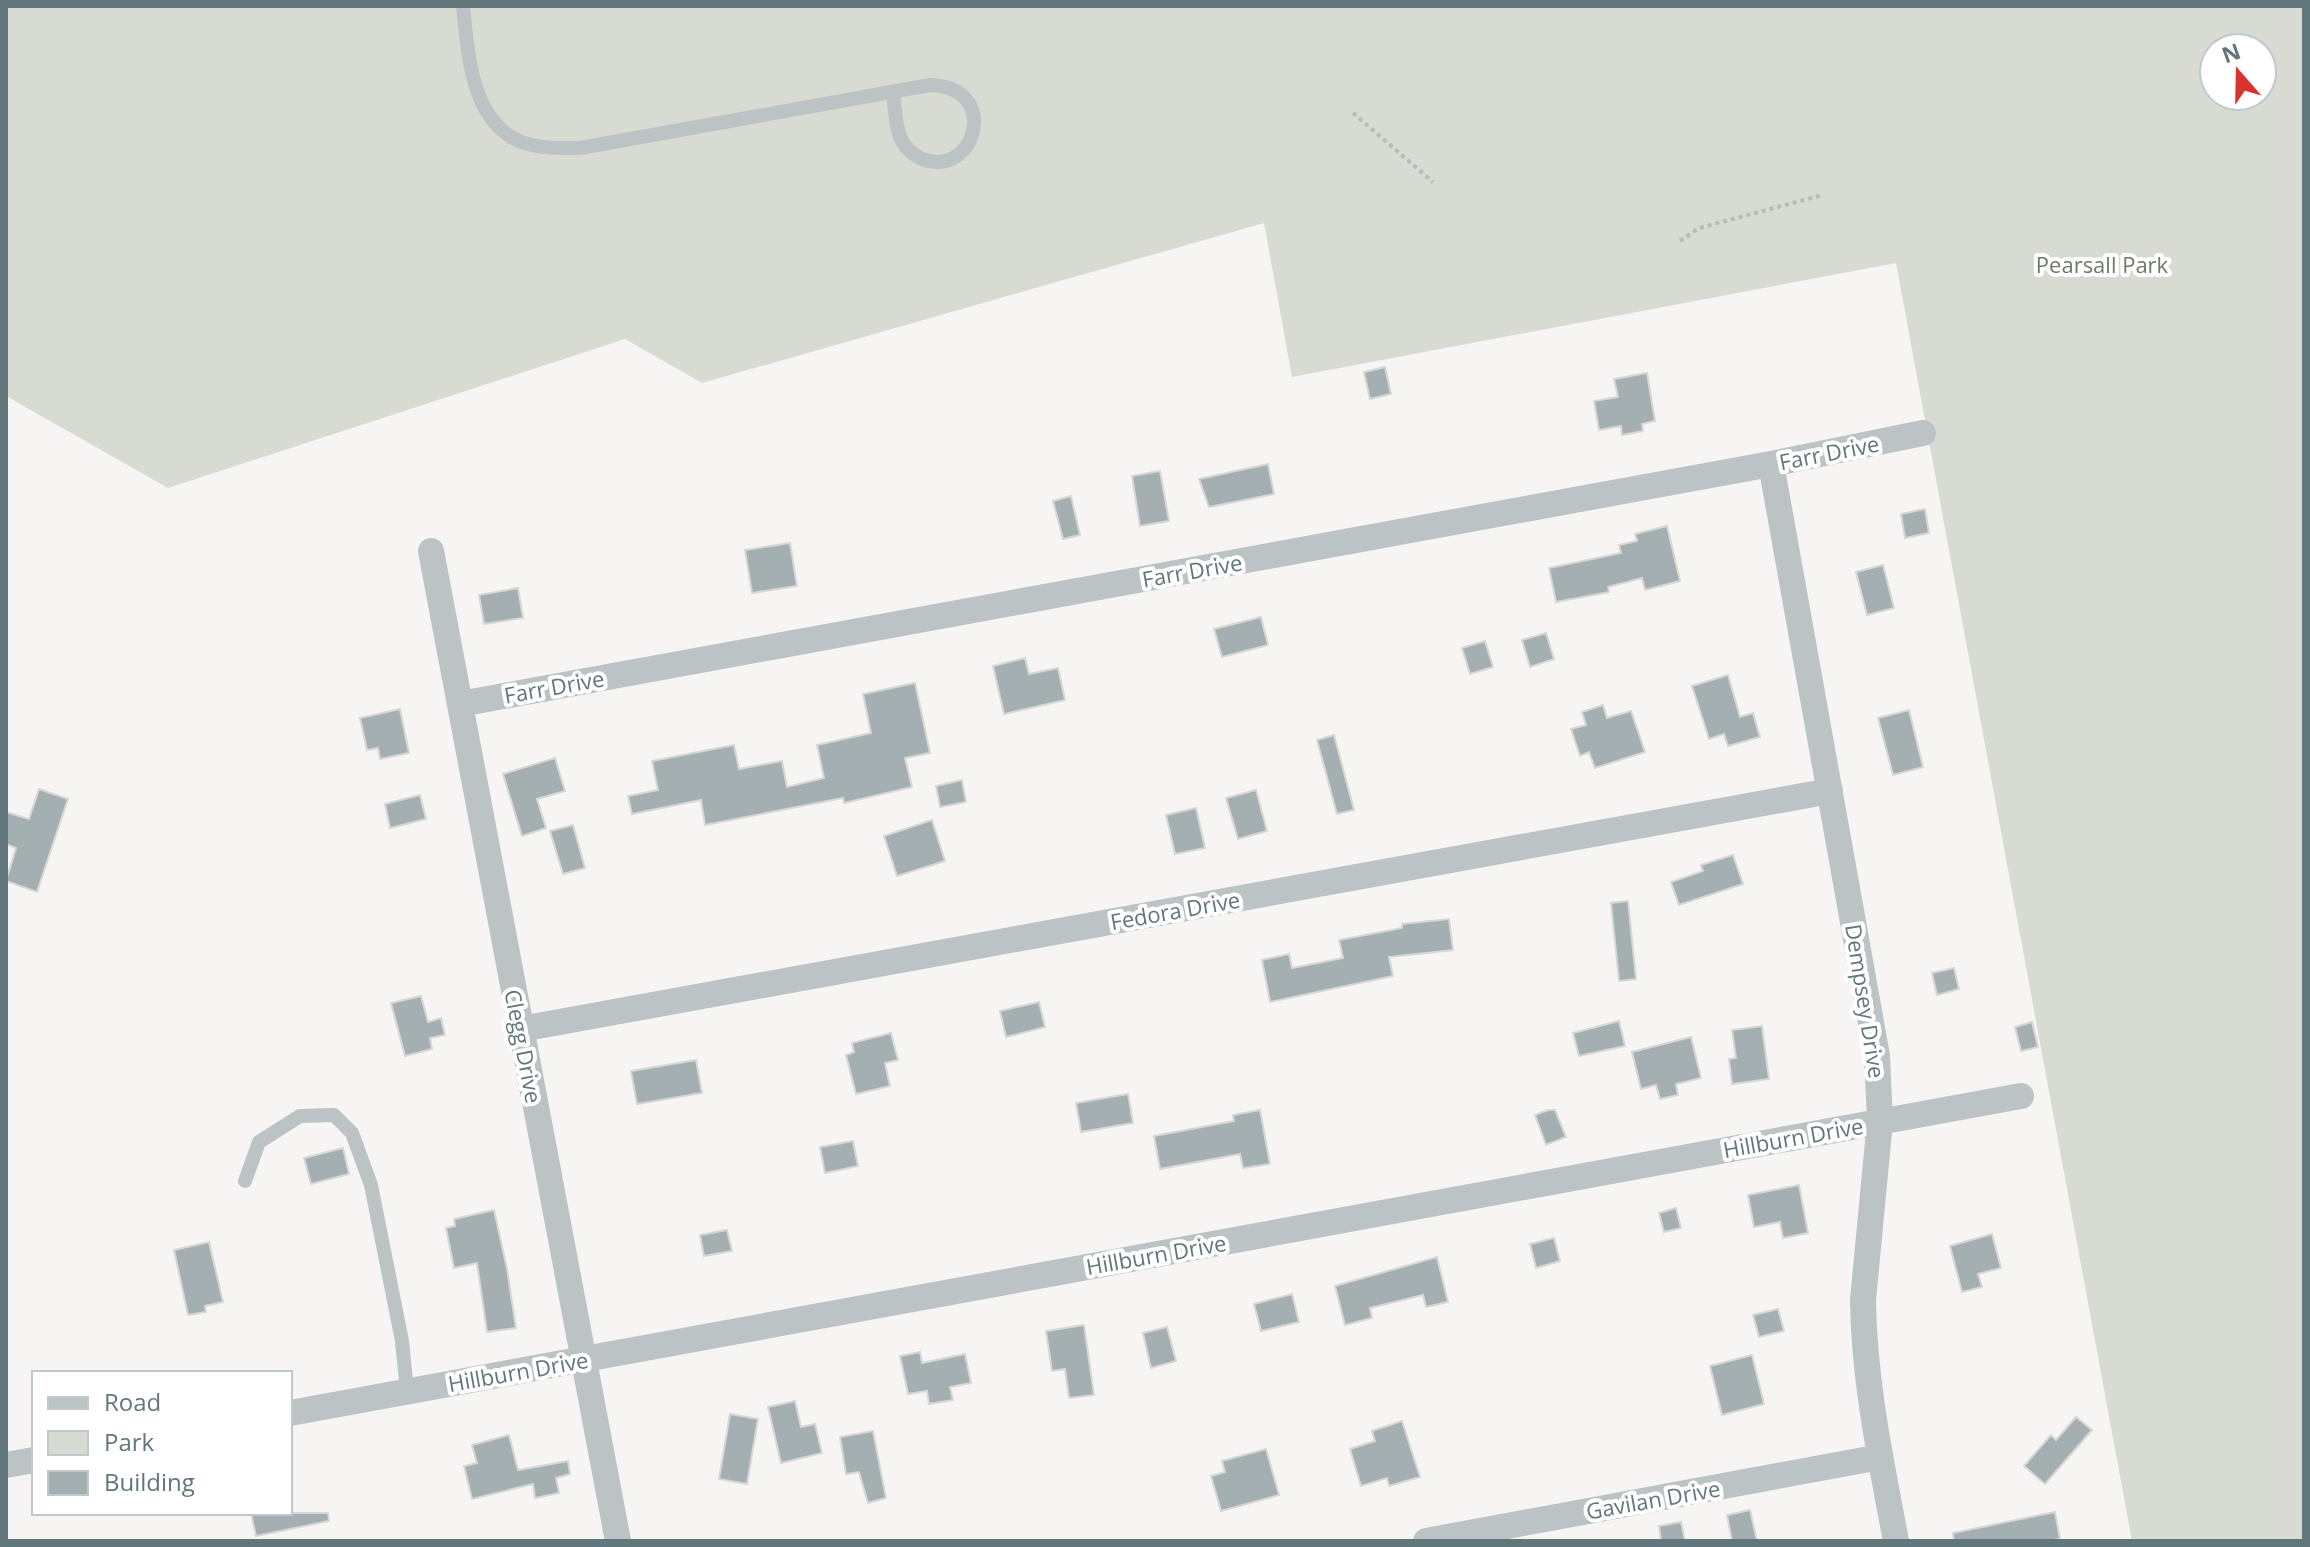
<svg xmlns="http://www.w3.org/2000/svg" width="2310" height="1547" viewBox="0 0 2310 1547" font-family="'Open Sans',sans-serif">
<rect width="100%" height="100%" fill="#f6f5f3"/>
<!-- green -->
<path fill="#d7dbd2" fill-rule="evenodd" d="M6,6H2304V1541H2132L1896,263L1292,377L1264,223L702,383L625,339L168,488L6,396ZM2214,48H2262V96H2214Z"/>
<!-- building -->
<path fill="#a4afb2" stroke="#d7d7d5" stroke-width="2" d="M1385,367L1391,394L1370,399L1364,372Z
M1647,373L1655,421L1642,424L1643,431L1622,435L1621,426L1599,430L1594,401L1618,397L1614,379Z
M1268,464L1274,494L1209,507L1199,479Z
M1160,471L1169,521L1140,526L1132,476Z
M1071,496L1080,535L1063,539L1053,501Z
M1925,509L1929,533L1905,538L1901,514Z
M1667,526L1680,581L1645,590L1642,578L1608,587L1609,592L1556,602L1549,568L1621,553L1619,545L1637,541L1635,534Z
M790,543L797,586L752,593L745,550Z
M1883,565L1894,608L1867,615L1856,572Z
M518,588L523,618L484,624L479,595Z
M1261,617L1268,645L1222,657L1214,629Z
M1546,633L1554,659L1530,667L1522,640Z
M1485,641L1493,667L1470,674L1462,648Z
M1025,658L1029,674L1058,668L1065,700L1004,714L993,666Z
M1728,675L1740,717L1753,713L1760,737L1728,746L1724,734L1709,739L1692,686Z
M915,683L930,753L905,758L912,787L844,803L843,798L705,825L701,800L632,814L628,796L658,790L652,761L734,745L739,769L782,761L787,787L824,778L817,745L871,733L863,694Z
M1603,705L1607,718L1631,711L1645,752L1595,768L1589,752L1580,756L1571,729L1586,725L1582,712Z
M400,709L409,753L380,759L378,748L367,750L360,718Z
M1909,710L1923,767L1893,775L1878,718Z
M1334,735L1354,810L1337,814L1317,740Z
M555,758L565,791L537,799L546,828L522,836L503,774Z
M962,780L966,802L940,807L936,786Z
M39,789L68,799L37,892L6,881L16,848L6,844V812L29,819Z
M1256,790L1267,831L1238,839L1226,798Z
M420,795L426,819L390,828L385,804Z
M1196,808L1205,848L1175,854L1166,815Z
M932,820L945,861L897,876L884,836Z
M573,825L585,868L563,874L550,831Z
M1733,855L1743,884L1679,905L1671,882L1703,871L1701,865Z
M1628,901L1636,979L1619,981L1611,903Z
M1449,919L1453,950L1389,957L1393,976L1270,1002L1262,960L1289,954L1292,968L1343,958L1339,940L1402,928V924Z
M1954,968L1959,989L1937,995L1932,973Z
M421,996L428,1022L441,1018L445,1035L430,1038L432,1049L405,1056L391,1003Z
M1039,1002L1045,1027L1006,1037L1000,1011Z
M1619,1021L1625,1046L1579,1056L1573,1033Z
M2032,1022L2038,1047L2021,1051L2015,1027Z
M1762,1026L1769,1079L1732,1084L1729,1059L1736,1058L1732,1030Z
M891,1033L898,1060L885,1063L890,1086L856,1094L846,1055L854,1052L852,1043Z
M1691,1037L1701,1078L1676,1084L1678,1095L1660,1099L1656,1085L1641,1089L1632,1052Z
M696,1060L702,1093L637,1104L631,1071Z
M1128,1094L1133,1123L1081,1132L1076,1103Z
M1260,1110L1270,1164L1243,1168L1240,1154L1160,1169L1154,1136L1234,1121L1233,1115Z
M1548,1110H1555L1566,1137L1546,1145L1535,1115Z
M853,1141L858,1166L825,1173L820,1147Z
M343,1148L349,1174L311,1184L304,1158Z
M1799,1185L1808,1233L1783,1238L1780,1222L1754,1227L1748,1195Z
M1676,1208L1681,1228L1664,1232L1659,1213Z
M494,1210L507,1269L516,1328L487,1332L477,1263L454,1268L446,1228L455,1226L454,1219Z
M727,1230L732,1251L704,1256L700,1235Z
M1992,1234L2001,1268L1978,1274L1982,1287L1962,1292L1950,1246Z
M1554,1238L1560,1261L1536,1268L1530,1244Z
M209,1242L223,1302L205,1306L206,1312L188,1315L174,1250Z
M1437,1257L1448,1302L1426,1307L1423,1295L1370,1308L1372,1318L1345,1325L1335,1286Z
M1292,1294L1299,1322L1261,1331L1254,1304Z
M1778,1309L1784,1331L1759,1337L1753,1315Z
M1084,1325L1094,1395L1069,1398L1065,1369L1052,1371L1046,1331Z
M1167,1327L1176,1361L1151,1368L1143,1333Z
M920,1352L922,1363L965,1354L971,1383L950,1387L953,1400L929,1404L927,1391L908,1394L900,1356Z
M1752,1355L1764,1404L1722,1415L1710,1366Z
M795,1401L801,1427L815,1424L822,1453L781,1463L768,1407Z
M730,1414L758,1419L747,1484L719,1479Z
M2076,1417L2092,1430L2045,1484L2024,1466L2051,1435L2056,1440Z
M1402,1421L1420,1477L1389,1486L1387,1478L1361,1486L1350,1449L1375,1441L1372,1431Z
M873,1431L886,1498L868,1503L859,1472L846,1474L840,1437Z
M509,1435L518,1470L568,1461L570,1474L556,1478L559,1493L535,1498L533,1484L472,1499L464,1466L477,1463L472,1445Z
M1266,1449L1279,1495L1221,1511L1211,1476L1225,1472L1222,1461Z
M1750,1510L1757,1541H1732L1727,1515Z
M2055,1512L2060,1539L2047,1541H1954L1953,1533Z
M251,1513H328L329,1521L256,1536Z
M1681,1522L1685,1541H1661L1659,1526Z"/>
<g fill="none" stroke-linecap="round" stroke-linejoin="round">
<!-- path -->
<path stroke="#b7bbbc" stroke-width="4" stroke-dasharray="4 4" stroke-linecap="butt" d="M1353,113L1433,182
M1680,241L1699,228L1823,195"/>
<!-- lane -->
<path stroke="#bcc3c4" stroke-width="14" d="M463,6C468,51 470,117 517,140C536,149 559,148 580,148L930,85C1003,87 975,182 920,158C913,154 906,149 902,141C895,127 895,108 893,92
M245,1181L259,1142L300,1116L334,1115L352,1133L371,1185L402,1341L407,1391"/>
<!-- street -->
<path stroke="#bcc3c4" stroke-width="26" d="M1771,464L1877,1056L1880,1121L1863,1300C1864,1382 1881,1461 1896,1541
M431,551L618,1541
M460,704L1771,464L1923,433
M521,1029L1830,791
M290,1413L2021,1096
M6,1465L34,1460
M1426,1541L1880,1457"/>
</g>
<g text-anchor="middle" dominant-baseline="central" stroke-width="8" stroke-linejoin="round" paint-order="stroke">
<!-- park labels -->
<g font-size="22" fill="#6d7a65" stroke="#fff">
<text x="2102" y="264">Pearsall Park</text>
</g>
<!-- street labels -->
<g font-size="22" fill="#62777c" stroke="#fff">
<text transform="translate(1829 452) rotate(-11)">Farr Drive</text>
<text transform="translate(1192 570) rotate(-10)">Farr Drive</text>
<text transform="translate(554 686) rotate(-10)">Farr Drive</text>
<text transform="translate(1175 910) rotate(-10)">Fedora Drive</text>
<text transform="translate(1866 1001) rotate(81)">Dempsey Drive</text>
<text transform="translate(524 1046) rotate(79)">Clegg Drive</text>
<text transform="translate(1793 1137) rotate(-10)">Hillburn Drive</text>
<text transform="translate(1156 1254) rotate(-10)">Hillburn Drive</text>
<text transform="translate(518 1371) rotate(-10)">Hillburn Drive</text>
<text transform="translate(1653 1499) rotate(-10)">Gavilan Drive</text>
</g>
</g>
<!-- border -->
<rect width="2310" height="1547" fill="none" stroke="#62777c" stroke-width="16"/>
<!-- legend -->
<rect x="32" y="1371" width="260" height="144" fill="#ffffff" stroke="#c0c9cb" stroke-width="2"/>
<rect x="48" y="1397" width="40" height="12" fill="#bcc3c4" stroke="#c0c9cb" stroke-width="2"/>
<text x="104" y="1411" font-size="24" fill="#62777c">Road</text>
<rect x="48" y="1431" width="40" height="24" fill="#d7dbd2" stroke="#c0c9cb" stroke-width="2"/>
<text x="104" y="1451" font-size="24" fill="#62777c">Park</text>
<rect x="48" y="1471" width="40" height="24" fill="#a4afb2" stroke="#c0c9cb" stroke-width="2"/>
<text x="104" y="1491" font-size="24" fill="#62777c">Building</text>
<!-- north arrow -->
<g transform="translate(2238 72) rotate(340)"><circle r="38" fill="#ffffff" stroke="#c0c9cb" stroke-width="2"/>
<path d="M0-6L14 30L0 20L-14 30Z" fill="#da332e"/>
<text y="-12" font-size="22" font-weight="bold" text-anchor="middle" fill="#62777c">N</text>
</g>
</svg>
